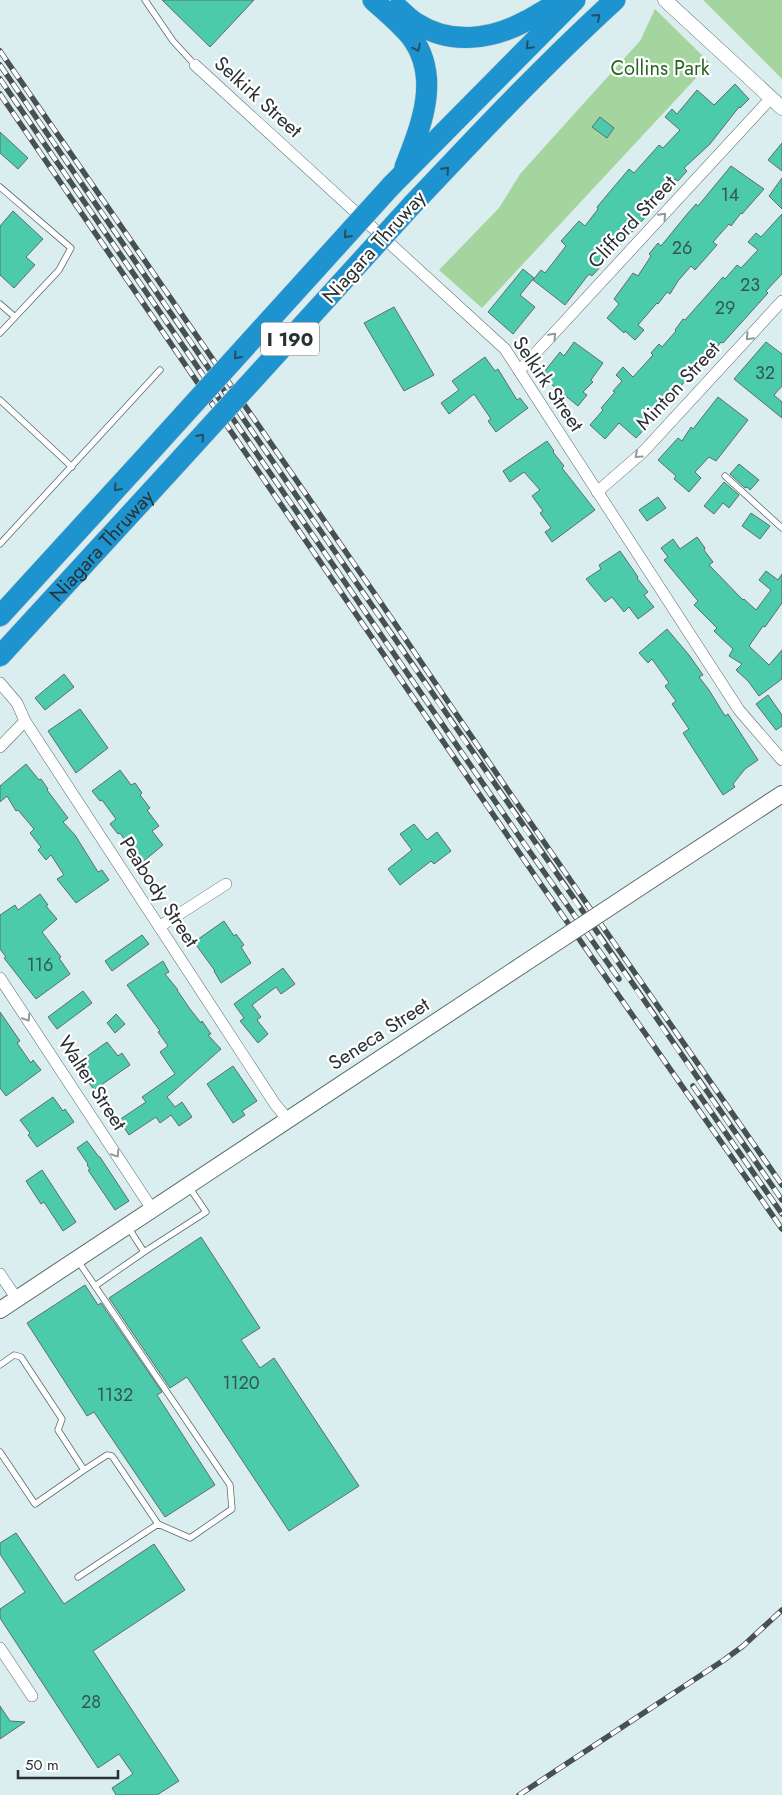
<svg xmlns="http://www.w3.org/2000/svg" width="782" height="1795" viewBox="0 0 782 1795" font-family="Jost,sans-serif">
<rect width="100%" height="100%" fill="#daedef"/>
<!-- green -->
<path fill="#a5d59e" d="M703,0H782V79Z
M655,9L710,63L482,308L439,270L499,208L520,174L640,41Z"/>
<!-- building -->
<path fill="#4ccbac" stroke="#5f6e69" d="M162,0H254L210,47Z
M735,84L749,99L740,108L739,107L710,144L684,168L687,171L678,181L675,179L663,192L661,190L647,209L650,212L592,276L589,274L565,305L533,280L541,270L545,273L566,246L561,241L579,221L585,226L598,209L597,207L629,169L634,173L659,145L663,148L680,130L665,117L672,109L677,114L697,90L714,105Z
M600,117L614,128L607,138L592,127Z
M0,132L28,158L18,169L0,153Z
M782,143V171L768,160Z
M731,166L764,189L742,214L741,213L731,226L729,224L713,242L717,245L695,270L691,266L678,281L670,294L667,292L658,304L657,303L638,325L644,330L635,340L625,331L624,333L607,318L619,304L614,299L633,273L638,276L651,256L649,254L658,243L661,246L688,213L696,204L698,206Z
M782,178V209L769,196Z
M13,211L43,239L26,257L35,265L14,288L0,275V226Z
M782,214V274L766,291L768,293L723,343L721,342L699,370L696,367L681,386L683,388L675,397L672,395L655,412L658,415L636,438L619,423L605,439L590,425L603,410L601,408L615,392L613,391L622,381L616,375L623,367L633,377L653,355L651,353L659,344L662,347L676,331L675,330L683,319L685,320L723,277L725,279L737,265L741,268L758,250L748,242L756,233L761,237Z
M523,269L534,278L520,295L535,307L513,334L488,312Z
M394,307L434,375L404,391L364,323Z
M574,342L603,363L591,380L593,382L583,392L587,395L578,406L541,376L560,352L564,356Z
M766,342L782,354V386L774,395L782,402V418L734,379Z
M485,357L495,371L498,369L517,400L520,398L528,408L496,432L488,421L491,419L474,394L449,414L441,403L459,390L452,381Z
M718,397L748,420L716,461L709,457L695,472L701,478L689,492L674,479L676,476L658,460L678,438L682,441L691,427L693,429Z
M547,441L554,451L553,452L564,466L562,468L595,510L552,542L545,532L551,528L540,513L543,511L532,496L540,490L524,472L510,482L503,471Z
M739,464L759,480L750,490L747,487L745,488L730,474Z
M724,482L739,495L729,508L723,503L714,514L704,506Z
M658,497L666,508L647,521L639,510Z
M751,513L770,526L760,539L742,526Z
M697,537L705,548L704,550L713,562L709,565L743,600L744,599L756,610L771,590L759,580L766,571L778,580L782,574V603L765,627L763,626L749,646L769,665L782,650V679L759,696L748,681L736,670L742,664L729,656L733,649L714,631L717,628L694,605L698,601L664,560L668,557L661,548L673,539L680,549Z
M620,551L638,577L637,578L648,592L644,595L654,607L638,619L629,607L624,612L612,597L605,602L586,579L601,569L599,565Z
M667,629L689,655L703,675L699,677L709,690L725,716L728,714L758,760L745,769L733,784L735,787L723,795L683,733L689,729L672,704L676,701L665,686L669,683L652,659L648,663L639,653Z
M64,674L74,687L45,710L35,698Z
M768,695L782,715V726L776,730L756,704Z
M80,709L108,748L76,773L48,731Z
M26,764L39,780L41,779L48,789L47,790L68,818L63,822L75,835L98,872L102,870L109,880L76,903L57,879L64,875L51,855L46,860L38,850L41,847L30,833L34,829L18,810L16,811L7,796L0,802V786Z
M120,770L131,785L135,783L142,793L140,795L150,808L147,810L159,826L152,831L163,845L139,865L131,854L133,852L120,833L118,834L110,824L116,819L102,800L100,801L92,791Z
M414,824L427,840L437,832L451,851L434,864L431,861L400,885L388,869L412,850L400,834Z
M40,894L48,905L46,906L57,919L42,932L61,957L59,958L70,974L36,999L4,958L6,957L0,949V915L15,905L18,910Z
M224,921L234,936L236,934L244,945L241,947L251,963L221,983L214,971H215L194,942Z
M142,935L149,944L112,971L105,961Z
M163,961L169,972L165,974L178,990H177L190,1009L201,1023L202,1021L211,1034L208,1035L221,1049L167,1097L175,1107L182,1102L192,1117L179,1126L171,1115L160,1123L156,1117L129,1135L119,1120L146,1102L142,1097L175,1074L160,1052L168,1046L158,1032L160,1031L127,985Z
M283,968L295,984L281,994L276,987L252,1005L261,1017L257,1020L268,1034L258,1043L240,1021L244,1018L234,1004Z
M83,991L92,1003L57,1029L48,1017Z
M0,1012L20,1041L17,1043L31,1063L33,1060L41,1070L6,1096L0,1088Z
M116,1014L125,1024L115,1033L107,1023Z
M107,1042L118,1056L122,1053L130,1065L94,1090L76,1064Z
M233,1066L257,1101L242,1111L245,1115L233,1123L207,1084Z
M53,1097L63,1111L65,1109L74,1122L37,1147L28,1135L30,1133L20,1120Z
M87,1141L99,1157H100L129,1201L115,1210L88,1170L90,1169L87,1165L88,1164L77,1148Z
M42,1170L76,1222L63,1231L44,1202L41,1204L26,1181Z
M201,1237L260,1328L241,1340L260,1368L274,1358L359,1486L289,1531L187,1377L170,1388L109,1298Z
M85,1285L98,1305L101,1303L162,1392L157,1395L215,1485L165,1517L94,1412L87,1416L27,1323Z
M16,1533L64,1604L154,1544L185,1590L93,1651L179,1781L157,1795H116L112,1788L133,1774L119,1754L98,1768L0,1618V1609L25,1592L0,1554V1543Z
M0,1706L10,1721L25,1722L0,1739Z"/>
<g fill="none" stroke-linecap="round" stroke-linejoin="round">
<!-- service casing -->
<g stroke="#5b6b6d" stroke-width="7">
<path id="service" d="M145,0L173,41L195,65
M0,187L71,248L59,270L0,333
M0,304L15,317
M0,400L72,467
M725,476L782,528
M0,544L160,370
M128,1227L144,1252L206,1212L189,1187
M78,1261L230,1485L232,1509L190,1538L158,1524
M95,1286L144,1252
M0,1365L14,1355L21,1357L62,1419L58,1430L84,1470L35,1504L0,1452
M78,1577L158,1524L112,1456L107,1455L84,1470"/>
</g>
<!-- minor casing -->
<g stroke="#5b6b6d" stroke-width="12">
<path id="minor" d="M195,65L505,349L739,710L782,760
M519,371L771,98
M597,492L643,452L782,301
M0,683L17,703L25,721L275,1104L288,1120
M0,747L25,721
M159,927L226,884
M0,978L152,1209
M0,1274L17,1299
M0,1648L32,1696"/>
</g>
<!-- tertiary casing -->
<g stroke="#5b6b6d" stroke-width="15">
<path id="tertiary" d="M665,0L782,108"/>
</g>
<!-- secondary casing -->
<g stroke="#5b6b6d" stroke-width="18">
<path id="secondary" d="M657,876L782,794
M0,1310L522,965"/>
</g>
<!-- motorway casing -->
<g stroke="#c8c9c9" stroke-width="22">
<g id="motorway">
<path d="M373,0C386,12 401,24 412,38C441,78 421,126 405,167"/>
<path d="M398,8C404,13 409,19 416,23C450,45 491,40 526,21C538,15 550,6 563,1"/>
<path d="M391,186L575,0"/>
<path d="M412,205C478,135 544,65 615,0"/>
<path d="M0,616L150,452"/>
<path id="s1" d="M0,656L168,473"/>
</g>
</g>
<!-- service -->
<use href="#service" stroke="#fff" stroke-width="5.5"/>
<!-- minor -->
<use href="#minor" stroke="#fff" stroke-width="11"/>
<!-- tertiary -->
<use href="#tertiary" stroke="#fff" stroke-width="14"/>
<!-- secondary -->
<use href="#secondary" stroke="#fff" stroke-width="16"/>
<!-- motorway -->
<use href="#motorway" stroke="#1d94cf" stroke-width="21"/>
<!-- rail casing -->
<g stroke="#485151" stroke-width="5.5">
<path id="rail" d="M0,51L379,600L503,783L782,1185
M0,65C261,443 520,823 782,1200
M0,79L523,842L619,979
M0,94L542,886L782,1229
M693,1086L782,1214
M519,1795L724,1660L743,1646L782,1610"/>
</g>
<!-- rail -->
<use href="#rail" stroke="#fff" stroke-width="4" stroke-dasharray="11" stroke-linecap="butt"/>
<!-- secondary-bridge casing -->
<g stroke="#5b6b6d" stroke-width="18" stroke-linecap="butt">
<path id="secondary-bridge" d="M522,965L657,876"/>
</g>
<!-- motorway-bridge casing -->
<g stroke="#c8c9c9" stroke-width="22" stroke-linecap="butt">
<path id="motorway-bridge" d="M150,452L391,186
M168,473L412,205"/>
</g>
<!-- secondary-bridge -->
<use href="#secondary-bridge" stroke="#fff" stroke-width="16"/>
<!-- motorway-bridge -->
<use href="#motorway-bridge" stroke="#1d94cf" stroke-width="21"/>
</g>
<!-- one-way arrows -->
<defs><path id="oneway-chevron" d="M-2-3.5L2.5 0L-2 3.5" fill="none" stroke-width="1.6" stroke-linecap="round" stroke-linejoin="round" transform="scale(1.25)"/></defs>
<g stroke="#264f60">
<use href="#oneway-chevron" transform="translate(597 17) rotate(-42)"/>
<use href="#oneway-chevron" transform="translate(529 46) rotate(134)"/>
<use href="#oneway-chevron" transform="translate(417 48) rotate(64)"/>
<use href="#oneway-chevron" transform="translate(446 170) rotate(-47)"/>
<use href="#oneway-chevron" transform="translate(347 235) rotate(132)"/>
<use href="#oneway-chevron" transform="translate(237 356) rotate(132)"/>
<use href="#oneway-chevron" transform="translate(201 437) rotate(-48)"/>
<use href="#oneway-chevron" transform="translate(117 488) rotate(132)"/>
</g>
<g stroke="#949898">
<use href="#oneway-chevron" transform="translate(663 216) rotate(-47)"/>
<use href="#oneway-chevron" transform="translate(553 336) rotate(-47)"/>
<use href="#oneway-chevron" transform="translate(749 337) rotate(133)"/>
<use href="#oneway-chevron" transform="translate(638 455) rotate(138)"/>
<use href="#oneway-chevron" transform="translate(27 1018) rotate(57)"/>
<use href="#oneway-chevron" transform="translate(116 1154) rotate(57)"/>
</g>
<g text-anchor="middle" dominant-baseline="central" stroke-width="4.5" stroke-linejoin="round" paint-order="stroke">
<!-- number labels -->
<g font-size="18" fill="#325850">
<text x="730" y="195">14</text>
<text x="682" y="248">26</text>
<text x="750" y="285">23</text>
<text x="725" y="308">29</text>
<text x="765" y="373">32</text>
<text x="40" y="965">116</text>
<text x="241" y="1383">1120</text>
<text x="115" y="1395">1132</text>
<text x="91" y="1702">28</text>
</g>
<!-- shield labels -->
<rect fill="#fff" stroke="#6a6f6f" stroke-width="1" x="261" y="322.5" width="58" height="33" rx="4"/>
<g font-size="19" font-weight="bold" fill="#2a3131">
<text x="290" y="339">I 190</text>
</g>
<!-- park labels -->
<g font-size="20" fill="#25641e" stroke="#fff">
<text x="660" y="68">Collins Park</text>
</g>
<!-- street labels -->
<g font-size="20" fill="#2a3131" stroke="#fff">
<text transform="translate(258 97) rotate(42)">Selkirk Street</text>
<text transform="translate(632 222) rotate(-47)">Clifford Street</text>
<text transform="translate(374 247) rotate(-48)">Niagara Thruway</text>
<text transform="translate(548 384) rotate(56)">Selkirk Street</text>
<text transform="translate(678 386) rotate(-47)">Minton Street</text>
<text stroke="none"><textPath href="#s1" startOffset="150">Niagara Thruway</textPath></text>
<text transform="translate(159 892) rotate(57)">Peabody Street</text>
<text transform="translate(379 1034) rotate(-33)">Seneca Street</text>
<text transform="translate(92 1083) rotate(57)">Walter Street</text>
</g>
</g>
<!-- scale -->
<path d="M18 1770v8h100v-8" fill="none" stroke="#2a3131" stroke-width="2.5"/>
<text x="25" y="1770" font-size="15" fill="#2a3131" stroke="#ffffff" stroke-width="4" paint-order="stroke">50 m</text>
</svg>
